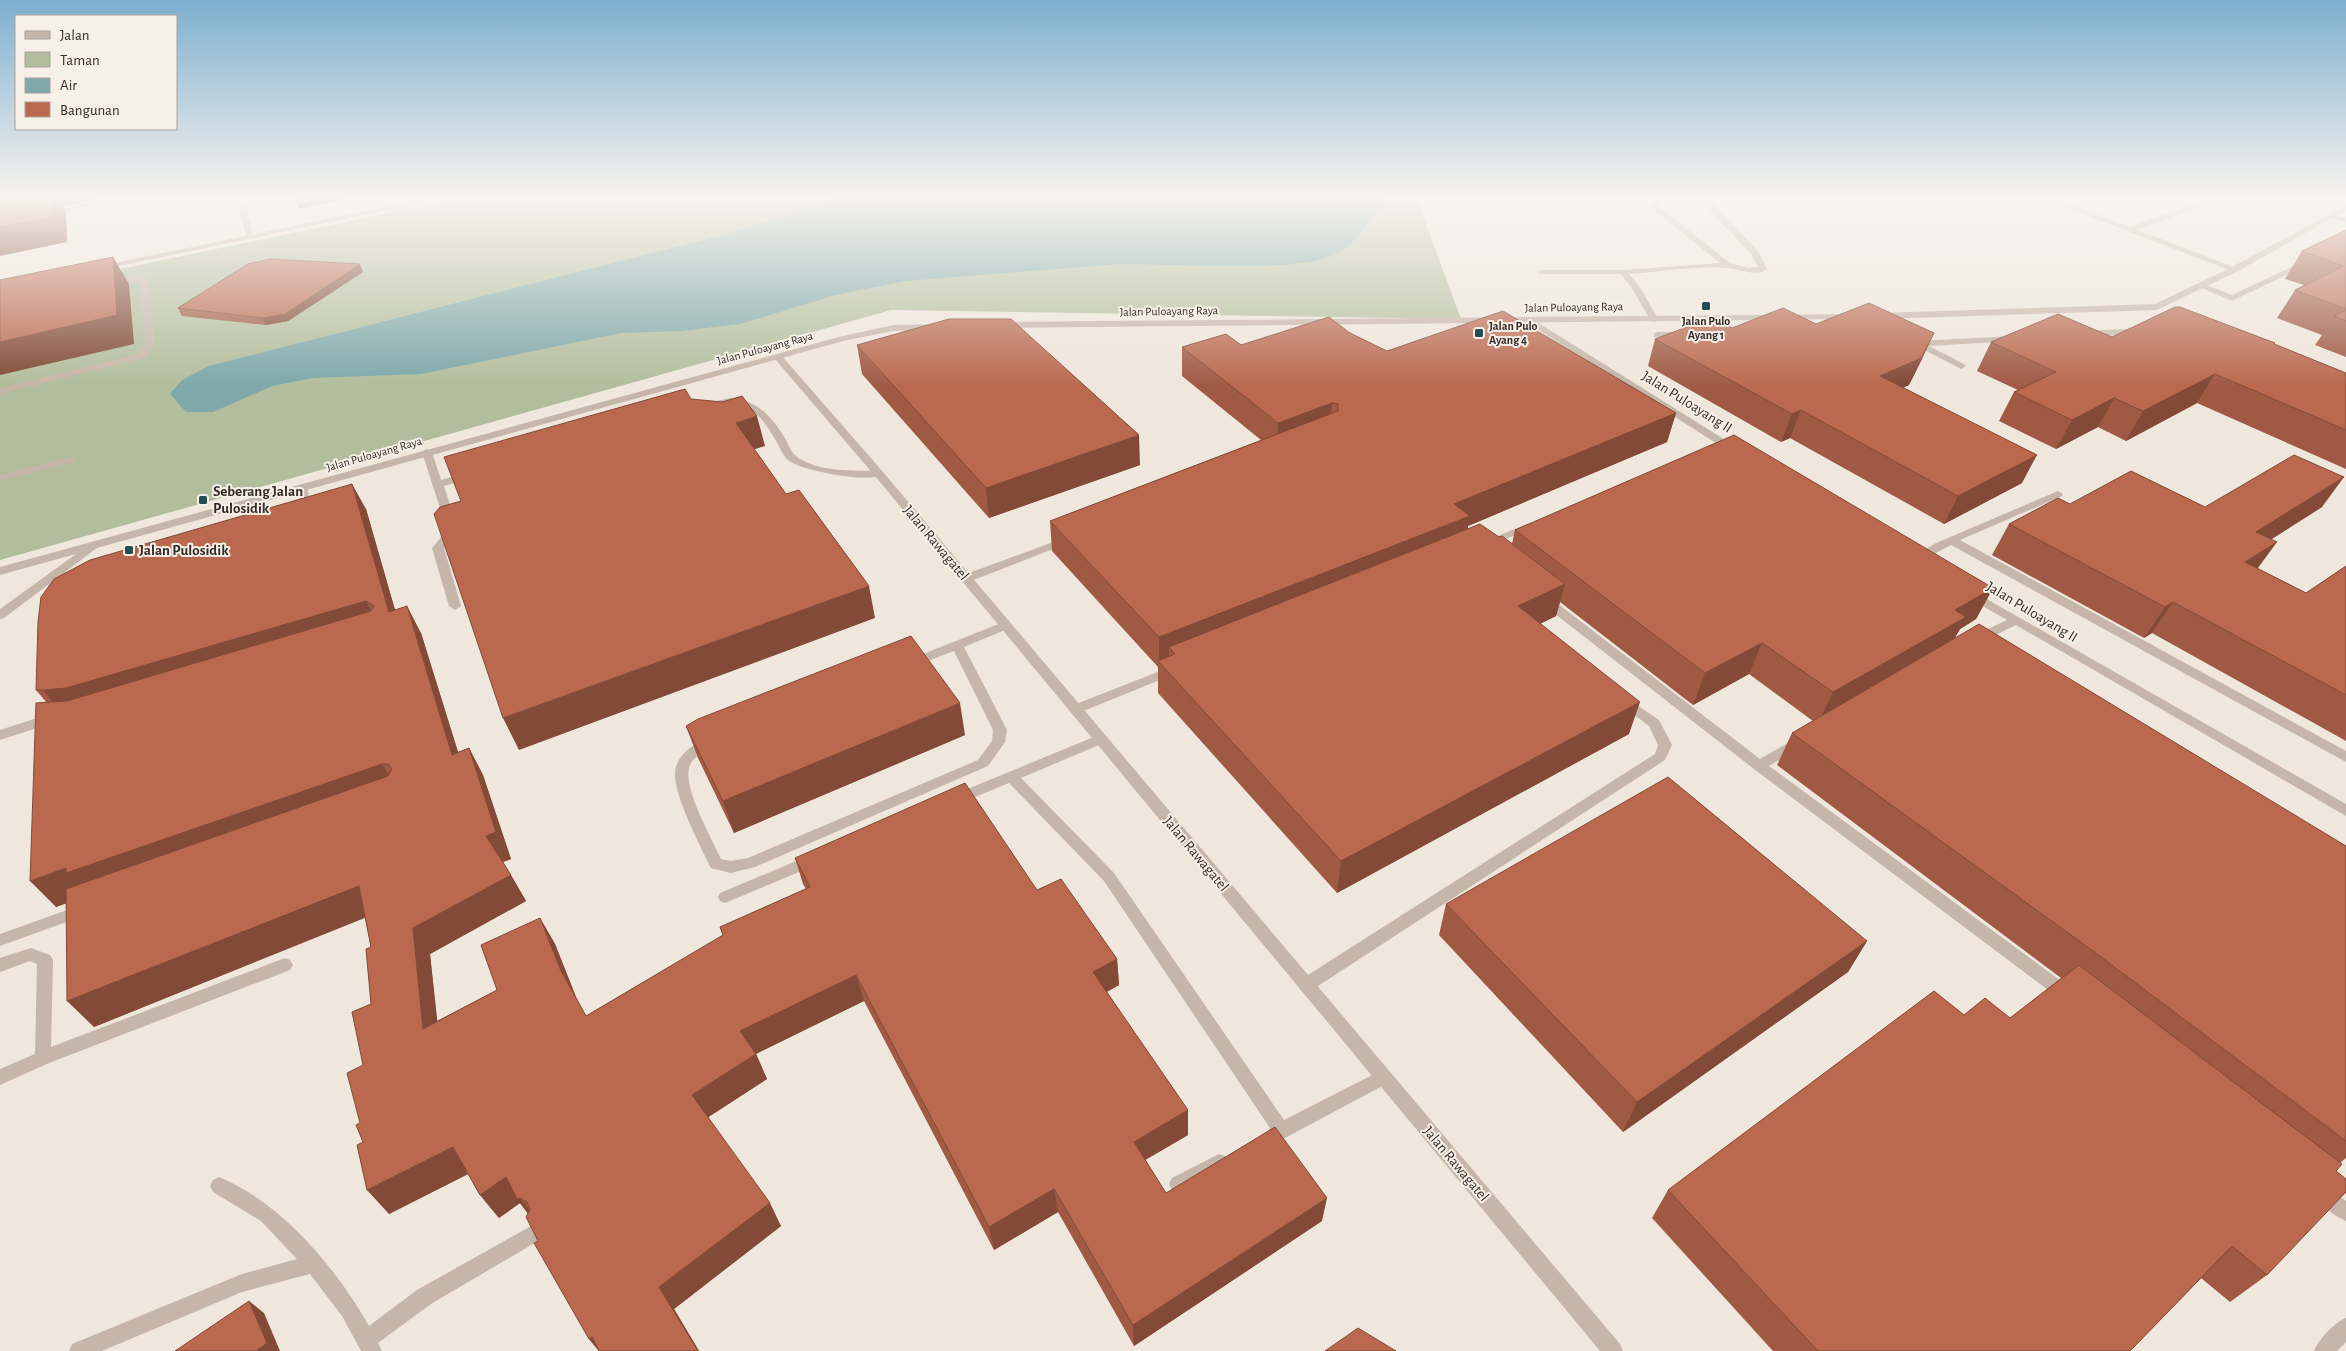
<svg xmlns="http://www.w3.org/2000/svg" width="2346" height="1351" viewBox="0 0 2346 1351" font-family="'Alegreya Sans',sans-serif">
<rect width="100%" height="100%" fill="#efe6dc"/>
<!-- green -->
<path fill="#b2bd9d" d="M465,197H1416L1461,319L891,310L0,560V294Z"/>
<!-- water -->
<path fill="#7ea8a9" d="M837,197H1385L1383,205L1351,244L1337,254L1315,261L1285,265L1230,266L1120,264L905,281L836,295L740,324L680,331L621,333L421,374L313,378L272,386L213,412H186L170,394L182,380L209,366L739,231Z"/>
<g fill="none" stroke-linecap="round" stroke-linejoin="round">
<!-- service -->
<path fill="#c6b6a9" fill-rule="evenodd" d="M112,197H128L49,215L45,213Z
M237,197H245L253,239L246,237Z
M486,197H494L508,229L507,231L500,229Z
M1659,197H1669L1658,206L1730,263L1748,268L1758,267L1751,254L1702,202L1693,197L1708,198L1758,251L1767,269C1755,278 1739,268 1726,268C1696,266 1660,272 1629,274L1641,289L1658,319L1654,322L1651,321L1633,290L1621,274H1541L1537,272L1541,270H1623L1720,263L1651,208V204Z
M2038,197H2050L2130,227L2212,197H2224L2138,230L2239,269L2232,271Z
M2330,214L2346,218V222L2330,218Z
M2302,262L2309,264L2232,301L2197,286L2204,284L2232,295Z
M144,276L148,279L155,344L145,358L0,394V388L139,354L145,344L140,282L110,287L106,284L110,281Z
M1529,317L1738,448L1739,450L1738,452H1730L1526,322L1525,320Z
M2138,328L2142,331L2141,333L2088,337L2084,334L2088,331Z
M1657,332H1683L1687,335L1683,338L1654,337V333Z
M2013,336L2016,337V341L1929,346L1964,364L1966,366L1961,369L1913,344L1918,341Z
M731,398C758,400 773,418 786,440C789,446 791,452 796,456C818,473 853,470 879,471L884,474C873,484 800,471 788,460C782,455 780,447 776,441C756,405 743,399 704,409L699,406L701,404Z
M427,449L432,452L441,480L469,472L474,475L473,477L444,486L458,530L444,548L461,606L455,610L449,606L432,548L447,530L422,452Z
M70,457L74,458V462L0,481V475Z
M302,484L307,487L312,513L307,516L302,513L297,487Z
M2058,491L2063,494L2062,496L1960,540L2346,751V762L1951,545L1919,562L1915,563L1909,560L1934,544Z
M1529,523L1534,526L1533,528L1491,545H1483L1481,543Z
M1067,537L1073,540L1071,542L971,581L967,582L961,578L963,575Z
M1971,590L2346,804V816L2016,625L1981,642H1973L1971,639L1973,636L2007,620L1967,597L1965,594Z
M1545,596L1549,597L1760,759L1793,740H1803L1805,743L1803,746L1769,766L2072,989L2074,994L2072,999L2066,1001L2060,999L1754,769L1541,603L1539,600L1541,597Z
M1006,621L1012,625L1010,628L964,647L1007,730L1005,742L988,766L755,867L731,873L711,868C701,848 674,795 675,774C675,763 682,754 690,748C697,743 706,737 715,740L717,743C711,753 695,753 690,765C681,786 712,838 721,859L731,861L748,858L978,760L992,741L993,730L954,651L912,667L906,663L908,660Z
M1173,666L1179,670L1177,673L1081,712H1071L1070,709L1071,706Z
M1625,697L1659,720L1672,745L1665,760L1312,990L1306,992L1300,990L1298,985L1300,980L1655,754L1658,745L1649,726L1620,704L1619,701Z
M43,716L55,719L56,722L55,725L43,726L0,740V730Z
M1101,734L1106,736L1108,739L1106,742L1021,778L1114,873L1284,1120L1384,1069L1390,1072L1392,1077L1390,1082L1281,1140L1275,1142L1269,1140L1266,1134L1270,1128L1104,881L1009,783L958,804L953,803L951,799L953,795Z
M813,854L818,856L820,860L818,864L725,903L720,901L718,897L720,893Z
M81,905L86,907L88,911L86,915L0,946V934Z
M31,948L50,955L53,960L51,1047L285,958L290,960L293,965L290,970L49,1063L0,1085V1069L35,1054L37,964L30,961L0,972V958Z
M1219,1154L1225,1156L1228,1162L1225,1168L1184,1190L1178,1193L1172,1190L1169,1184L1172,1178Z
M2322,1184L2346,1201V1221C2334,1216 2318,1204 2313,1193L2316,1187Z
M2346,1318V1342L2337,1351H2314C2319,1339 2334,1323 2346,1318Z"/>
<!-- minor -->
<path fill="#c6b6a9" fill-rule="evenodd" d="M434,197H450L100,270L96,268L100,266Z
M778,354L781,355L883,472L1620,1344L1623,1351H1600L875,476L775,359L773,357Z
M219,1177C281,1202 337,1269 369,1326L417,1290L531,1226L537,1223L543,1226L546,1232L543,1238L431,1304L378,1343L382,1351H361L342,1316L310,1274L242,1292L102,1351H69L72,1344L242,1274L297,1259L261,1221L213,1192L210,1186L213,1180Z"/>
<!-- tertiary -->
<path fill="#c6b6a9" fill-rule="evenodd" d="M2346,205V210L2238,271L2157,310L1880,319L1876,316L1880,313L2155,304L2232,267Z
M1850,314L1853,315V319L1000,328L996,325L1000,322Z
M937,324L941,327L940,329L893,331L843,341L97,548L4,618L0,619V609L76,554L0,575V567L839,337L893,325Z"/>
</g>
<!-- wall -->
<path fill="#a05a44" d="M2346,230V357L2315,345L2322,335L2277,318L2295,290L2304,285L2285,279L2302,251Z
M363,272L288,321L266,325L182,316L178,308Z
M1816,324L1922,359L1909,385L1903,388L2022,483L1944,524L1790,438L1781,442L1648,366L1655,339Z
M1350,333L1387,351L1676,413L1667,442L1468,526V529L1499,537L1512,544L1515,530L1993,588L1976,619L1960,629L1954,639L2346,846V1158L2340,1163L2336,1171L2267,1275L2230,1302L2201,1278L2130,1351H1773L1652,1218L1668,1190L1964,1015L2010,1018L2061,978L1777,765L1792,733L1813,721L1749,674L1693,705L1560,602L1556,616L1540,624L1629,734L1337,893L1158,693V667L1052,551L1050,521L1261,440L1182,376V347L1241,345Z
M2112,337L2275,344L2346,373V469L2197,403L2126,441L2098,427L2056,449L1999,421L2014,392L2018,390L1977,371L1991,342Z
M857,345L1140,465L989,518L862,374Z
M2070,504L2205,507H2322L2272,539L2257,569L2306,593L2346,566V741L2152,633L2144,638L1992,555L2009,524Z
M366,509L395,610L421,633L458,752L469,748L483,775L511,859L503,862L526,901L430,954L437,1021L497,990L540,918L555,944L576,997L586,1016L723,936L720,927L806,889L803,884L795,858L1037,890L1117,959L1119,985L1107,992L1188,1135L1145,1160L1166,1193L1322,1221L1134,1346L1058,1212L994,1250L864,1001L756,1054L767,1079L708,1117L781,1226L674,1309L699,1351H599L589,1339L538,1241L528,1213L520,1203L499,1218L480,1195L468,1174L389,1214L363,1142L360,1123L363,1065L371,1004V947L365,917L94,1027L66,903L56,907L47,703L36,690Z
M686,726L965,735L734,833L698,758Z
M1446,904L1867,941L1848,972L1623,1132L1439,935Z"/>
<!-- shaded-wall -->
<path fill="#824a37" d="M0,197H107L63,206L66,212L67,242L0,256Z
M294,197H357L299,209Z
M113,257L129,284L134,344L0,375V342Z
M360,264L363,272L288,321L266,325L263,318Z
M1934,333L1922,359L1909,385L1868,403L1880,376Z
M2215,374L2197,403L2126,441L2143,411Z
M2114,398L2098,427L2056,449L2072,420Z
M1332,403L1329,432L1276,453L1278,423Z
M1801,410L1790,438L1781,442L1792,414Z
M1676,413L1667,442L1468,526L1464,547L1175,654L1169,647V665L1159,663V637L1454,504Z
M757,416L765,446L743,453L736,423Z
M1139,435L1140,465L989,518L986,488Z
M2037,455L2022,483L1944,524L1958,496Z
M2344,477L2322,507L2235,562L2256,532Z
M352,484L366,509L403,638L389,612Z
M2277,542L2255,572L2245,562Z
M1565,584L1556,616L1510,638L1518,606Z
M869,586L875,618L519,750L503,718Z
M1993,588L1976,619L1960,629L1949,648L1818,724L1833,692L1955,610Z
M366,601L380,627L65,717L43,690Z
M2173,602L2152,633L2144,638L2165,607Z
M407,606L421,633L467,781L452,755Z
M1762,643L1749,674L1693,705L1705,673Z
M1640,702L1629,734L1337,893L1341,861Z
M960,703L965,735L734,833L723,801Z
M469,748L483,775L511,859L500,863L486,836Z
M382,764L398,790L87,896L56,907L30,881L66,868Z
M511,875L526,901L430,954L441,1055L423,1029L413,928Z
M359,886L377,913L94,1027L67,1001Z
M540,918L555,944L576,997L561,971Z
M1867,941L1848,972L1623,1132L1637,1102Z
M1117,959L1119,985L1095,998L1093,972Z
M856,975L864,1001L751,1056L740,1031Z
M756,1054L767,1079L704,1120L692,1095Z
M1188,1110V1135L1135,1166L1134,1142Z
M453,1147L472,1172L389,1214L367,1190Z
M506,1177L520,1198L538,1221L534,1222L520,1203L499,1218L480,1195Z
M1054,1189L1058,1212L994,1250L989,1227Z
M1327,1198L1322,1221L1134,1346L1133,1325Z
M770,1203L781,1226L674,1309L699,1351H698L659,1287Z
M249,1301L264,1313L280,1351H256Z
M592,1337L603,1351H599L589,1339Z"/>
<!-- building -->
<path fill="#ba694f" stroke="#824a37" d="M4,197H52V217L0,227V198Z
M2346,230V309L2295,290L2343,266L2302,251Z
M113,257L117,315L0,342V280Z
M270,259L360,264L285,314L263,318L178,308L248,264Z
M1869,303L1934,333L1921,358L1880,376L2037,455L1958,496L1801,410L1792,414L1655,339L1713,317L1732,328L1783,308L1816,324Z
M2175,307H2180L2275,343L2274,344L2346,373V430L2215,374L2143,411L2114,398L2072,420L2014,392L2056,372L1991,342L2058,314L2112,337Z
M2346,310V321L2334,316Z
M1503,311L1676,413L1454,504L1470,516L1159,637L1050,521L1338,411V404L1332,403L1278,423L1182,347L1226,334L1241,345L1329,317L1350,333L1387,351Z
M949,319H1011L1139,435L986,488L857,345Z
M685,389L691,399L722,402L742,396L757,416L736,423L786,494L799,490L869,586L503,718L434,514L440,507L461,501L444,457Z
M1734,435L1993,588L1955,610L1966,617L1833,692L1762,643L1705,673L1515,530Z
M2294,455L2344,477L2256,532L2277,542L2245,562L2306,593L2346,566V695L2173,602L2165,607L2009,524L2058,498L2070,504L2131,471L2205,507Z
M352,484L389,612L407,606L452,755L469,748L496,832L486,836L511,875L413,928L423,1029L497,990L481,945L540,918L561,971L586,1016L723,935L720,927L810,887L795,858L965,783L1037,890L1061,879L1117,959L1093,972L1188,1110L1134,1142L1166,1193L1275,1127L1327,1198L1133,1325L1054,1189L989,1227L856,975L740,1031L756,1054L692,1095L770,1203L659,1287L698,1351H599L592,1337L589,1339L534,1243L538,1241L526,1217L530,1209L527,1202L520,1198L517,1199L506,1177L480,1195L453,1147L367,1190L357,1145L363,1142L356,1125L360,1123L347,1073L363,1065L352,1012L371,1004L366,949L371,947L359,886L67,1001L66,889L388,776L392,769L388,764H382L66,873V868L30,881L36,703L67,701L371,611L374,606L366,601L66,688L43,690H36L38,622L41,597L54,579L90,560Z
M1480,524L1499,537L1502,536L1565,584L1518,606L1640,702L1341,861L1158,661L1175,654L1169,647Z
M1979,624L2346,846V1141L2093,951L1792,733Z
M911,636L960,703L723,801L686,726L698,719Z
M1668,777L1867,941L1637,1102L1446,904Z
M2079,965L2342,1164L2336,1171L2346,1179V1192L2267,1275L2232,1246L2130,1351H1818L1668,1190L1934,991L1964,1015L1985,998L2010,1018Z
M249,1301L267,1343L256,1351H175Z
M1358,1328L1396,1351H1325Z"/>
<!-- sky -->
<linearGradient id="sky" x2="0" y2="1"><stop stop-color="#7dafcf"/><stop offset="0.51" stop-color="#f8f4ef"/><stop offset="1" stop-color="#f8f4ef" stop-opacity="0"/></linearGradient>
<rect width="2346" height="386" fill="url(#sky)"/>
<!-- markers -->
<g fill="#224e51" stroke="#f7f0e8" stroke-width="2">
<rect x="1701" y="301" width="10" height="10" rx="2.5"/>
<rect x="1474" y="328" width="10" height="10" rx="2.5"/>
<rect x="198" y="495" width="10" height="10" rx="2.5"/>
<rect x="124" y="545" width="10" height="10" rx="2.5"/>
</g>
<g text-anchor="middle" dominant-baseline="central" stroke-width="4" stroke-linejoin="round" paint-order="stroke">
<!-- far-street labels -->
<g font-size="12" fill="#342c28" stroke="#f7f0e8">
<text transform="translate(1574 307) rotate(-1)">Jalan Puloayang Raya</text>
<text transform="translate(1169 311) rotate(-1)">Jalan Puloayang Raya</text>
<text transform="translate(765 348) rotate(-15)">Jalan Puloayang Raya</text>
<text transform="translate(374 454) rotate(-16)">Jalan Puloayang Raya</text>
</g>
<!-- far-poi labels -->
<g font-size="12" font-weight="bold" fill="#342c28" stroke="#f7f0e8">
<text x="1706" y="321">Jalan Pulo<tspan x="1706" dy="14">Ayang 1</tspan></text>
<text x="1489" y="326" text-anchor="start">Jalan Pulo<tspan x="1489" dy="14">Ayang 4</tspan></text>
</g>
<!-- street labels -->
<g font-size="15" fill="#342c28" stroke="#f7f0e8">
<text transform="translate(1687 402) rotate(32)">Jalan Puloayang II</text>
<text transform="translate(936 543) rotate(50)">Jalan Rawagatel</text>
<text transform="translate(2032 612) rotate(31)">Jalan Puloayang II</text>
<text transform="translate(1196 854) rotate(50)">Jalan Rawagatel</text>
<text transform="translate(1456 1164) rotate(50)">Jalan Rawagatel</text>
</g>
<!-- poi labels -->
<g font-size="15" font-weight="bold" fill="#342c28" stroke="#f7f0e8" text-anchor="start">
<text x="213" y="491">Seberang Jalan<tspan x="213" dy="17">Pulosidik</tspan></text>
<text x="139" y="550">Jalan Pulosidik</text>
</g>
</g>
<!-- legend -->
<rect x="15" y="15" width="162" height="115" fill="#f7f0e8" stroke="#a9a29b"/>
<rect x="25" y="31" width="25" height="8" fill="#c6b6a9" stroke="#a9a29b"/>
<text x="60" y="40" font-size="15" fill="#342c28">Jalan</text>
<rect x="25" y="52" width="25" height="15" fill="#b2bd9d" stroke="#a9a29b"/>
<text x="60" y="65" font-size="15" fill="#342c28">Taman</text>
<rect x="25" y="78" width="25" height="15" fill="#7ea8a9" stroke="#a9a29b"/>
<text x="60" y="90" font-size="15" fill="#342c28">Air</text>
<rect x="25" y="102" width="25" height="15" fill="#ba694f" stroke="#a9a29b"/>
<text x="60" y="115" font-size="15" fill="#342c28">Bangunan</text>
</svg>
